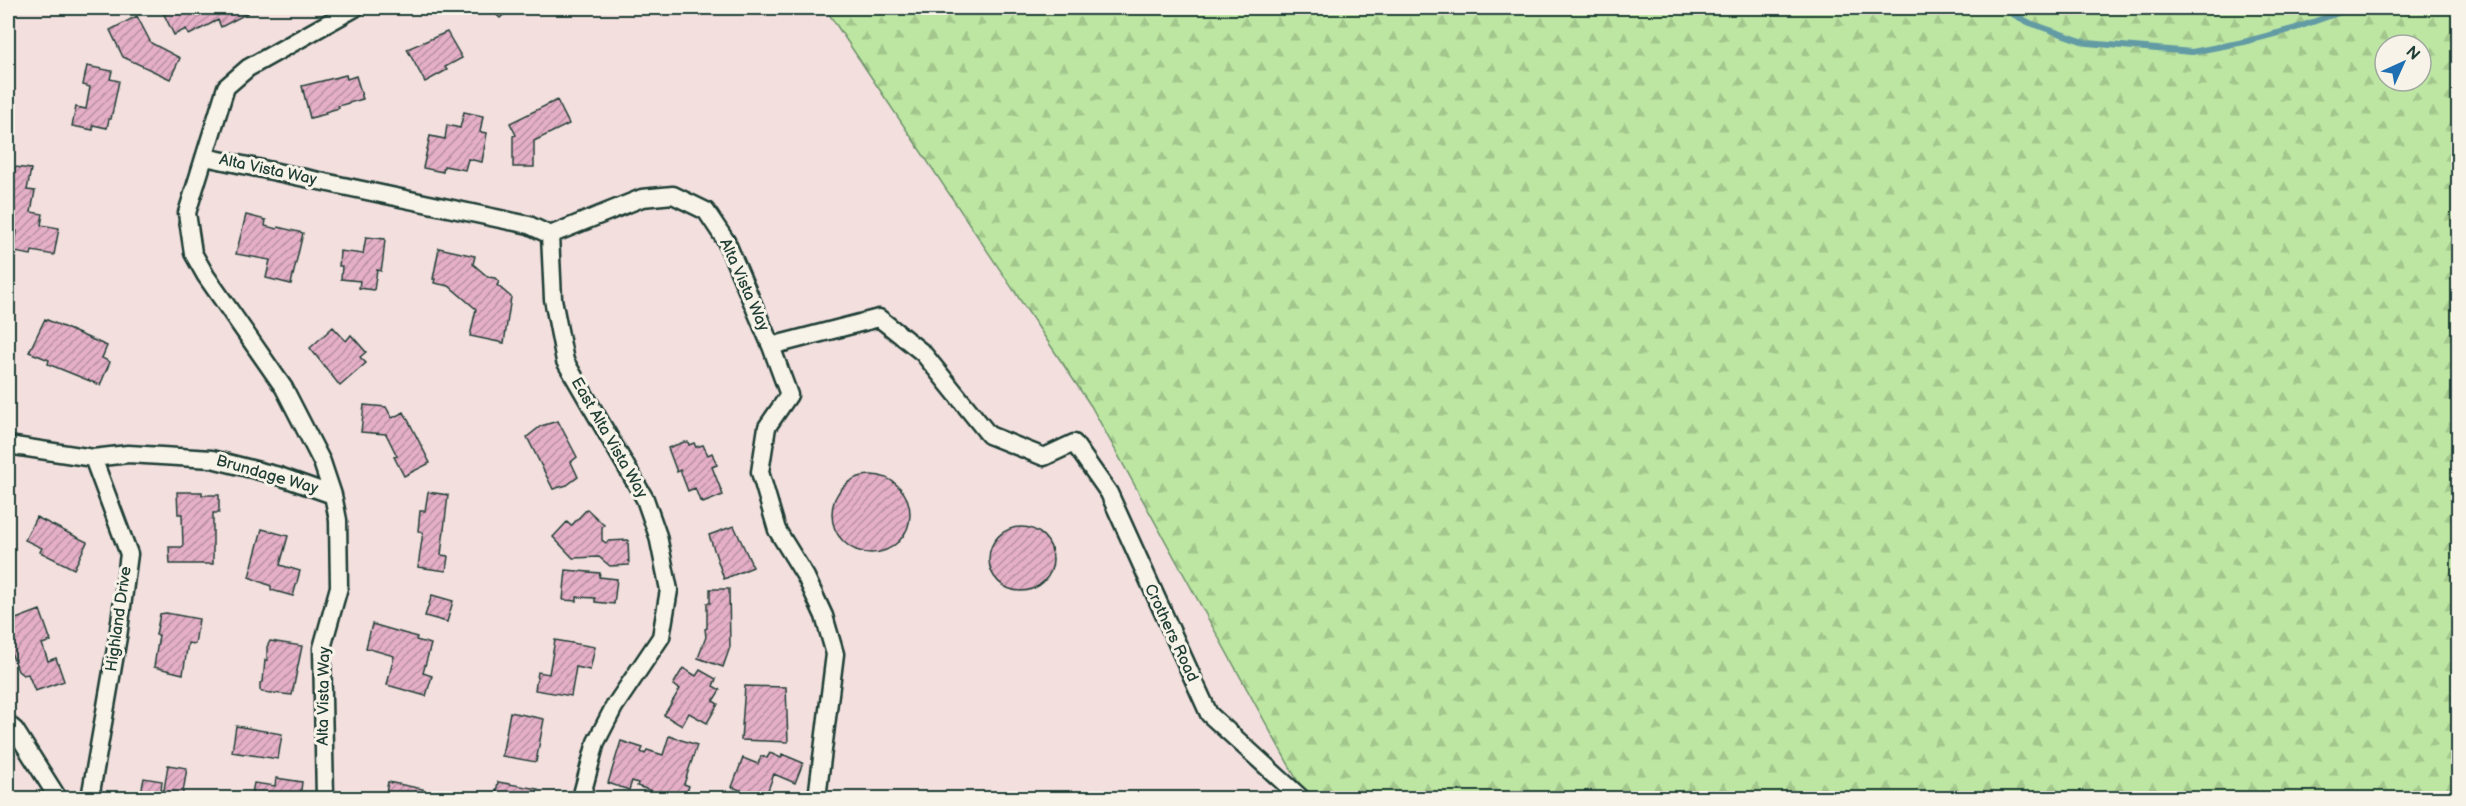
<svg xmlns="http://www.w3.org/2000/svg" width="2466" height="806" viewBox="0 0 2466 806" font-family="'Balsamiq Sans',sans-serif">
<defs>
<pattern id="forest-firs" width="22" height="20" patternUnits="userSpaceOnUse" patternTransform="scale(1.5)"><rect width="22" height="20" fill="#bde6a2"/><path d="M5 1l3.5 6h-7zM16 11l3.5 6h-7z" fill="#a2c68c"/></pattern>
<pattern id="building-hatch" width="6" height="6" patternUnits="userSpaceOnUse" patternTransform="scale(1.5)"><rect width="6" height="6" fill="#e5afc7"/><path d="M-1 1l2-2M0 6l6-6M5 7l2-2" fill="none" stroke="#b990a2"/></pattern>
</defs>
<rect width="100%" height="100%" fill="#f2dfde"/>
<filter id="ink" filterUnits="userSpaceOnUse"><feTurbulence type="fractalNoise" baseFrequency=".0167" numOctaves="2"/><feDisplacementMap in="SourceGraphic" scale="12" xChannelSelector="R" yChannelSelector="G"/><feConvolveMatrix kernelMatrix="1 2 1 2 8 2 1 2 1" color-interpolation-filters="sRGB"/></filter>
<g filter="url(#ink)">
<!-- forest -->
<path fill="url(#forest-firs)" stroke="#6e926b" stroke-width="1.5" fill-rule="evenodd" d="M825,8H2458V798H1307L1091,406ZM2385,45H2421V81H2385Z"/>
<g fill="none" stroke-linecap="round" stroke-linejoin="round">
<!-- stream -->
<path stroke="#639ba5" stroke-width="6" d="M2001,8L2030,23L2087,43L2192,52L2244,42L2293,29L2352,8"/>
</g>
<!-- building -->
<path fill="url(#building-hatch)" stroke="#1f3d34" stroke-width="1.5" d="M161,8H245L248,13L221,27L218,20L189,35L186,29L174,35Z
M489,8H524L513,12L511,8L500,18Z
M137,16L151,43L180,58L170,79L123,57L110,30Z
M447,32L462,58L445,67L447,70L425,82L407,49Z
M87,66L112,71L110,79L119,81L111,119H109L107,128L93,125V130L72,126L76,107L86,109L90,87L83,85Z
M346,75L347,79L356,76L363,99L338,106L339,108L325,112L326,114L310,118L302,86Z
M557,100L569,124L534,141V167H513V136L516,135L510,123Z
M464,112L483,116L480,132L487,133L482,162L468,159L465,170L444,166L443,172L423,168L430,136L445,139L447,125L460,128Z
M15,167L31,169L27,190L35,191L31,212L43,214L41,225L59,228L54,255L32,251L31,255L14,252L17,231L8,229V192L10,193Z
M246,215L266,220L265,226L277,229L278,227L303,233L291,284L266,278L270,260L236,254Z
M366,237L385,239L383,259L381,271L377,270L374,290L359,288L360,281L341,279L342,266H339L340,251L363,254Z
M439,248L475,256L473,264L488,277L495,278L499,282L497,285L511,297L504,343L470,336L476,309L449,286L434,283L435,279H433Z
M45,319L107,346L102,358L110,362L100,385L48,364L49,360L29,352Z
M333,327L346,341L351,335L366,352L360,357L366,363L340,386L310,348Z
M364,405L386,407L392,418L404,412L430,463L404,476L394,457L397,456L386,434L361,432Z
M558,421L577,457L571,462L578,477L567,485L553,489L527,437L541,426Z
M684,442H688L689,445L694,443L696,447L703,445L708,455L712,453L717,465L712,467L723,495L703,503L702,500L700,501L695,488L688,491L680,470L677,472L668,448Z
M832 514a39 39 0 1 1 78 0a39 39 0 1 1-78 0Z
M177,492H202V495H219V513H213V564H170L169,547H183L182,514H178Z
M428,492L448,495L441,555L448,556L446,571L418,567L423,532L418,531L420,511H425Z
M587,509L604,525L602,527V540L606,543L608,541L628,540L629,565L610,566L599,557L573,558L553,537L567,522L571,526Z
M36,517L87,542L74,569L40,552L42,548L25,540Z
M734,526L753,567L724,579L709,535Z
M989 559a32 32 0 1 1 64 0a32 32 0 1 1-64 0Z
M262,529L288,536L280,565L300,571L293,596L271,590V586L249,577Z
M566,570L600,573L599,577L617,579L614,604L595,602V598L577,597V601L563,600Z
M710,589H729L730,647L723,667L698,658L706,637L705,629L707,628V603H710Z
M432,595L453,601L447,622L425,616Z
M40,610L51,641L42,644L48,661L56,658L64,681L35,691L28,674L23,675L18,671L12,655L8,657V622Z
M166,613L199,619L195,644L188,643L183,674L154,667L159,635H156L160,614Z
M372,624L417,637L416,640L431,644L423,673L432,676L426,696L387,685L394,656L366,648Z
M555,640L595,647L590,670L576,667L571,696L535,690L538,672L549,674Z
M270,641L302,646L292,695L262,692L260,690V683L263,682L265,660H267V647Z
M683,668L696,676L700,670L716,679L713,686L720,690L713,701L718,704L707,723L689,713L682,726L664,715L680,689L673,685Z
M745,686L786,687L788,742L741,740Z
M510,712L544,719L536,762L502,756Z
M236,726L282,734L278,759L232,752Z
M669,736L697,745L684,784L689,786L685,798H673L637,786L638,783L632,781L629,790L608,783L621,741L643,748L641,752L645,754L647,750L663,755Z
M770,753L781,758L782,754L803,763L795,783L774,774L765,798H744L746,792L732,787L743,758L758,764L761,756L767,758Z
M168,765L187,768L182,798H185H140L144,778L162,781L161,791L164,790Z
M276,778L302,782L300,798H251L254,783L275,786Z
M388,782L423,789L422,798H385Z
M498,782L538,789L536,798H495Z"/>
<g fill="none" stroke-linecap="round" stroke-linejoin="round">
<!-- minor casing -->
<g stroke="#1f3d34" stroke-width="21">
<path id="minor" d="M205,157L529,225L550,235L642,198L673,195L706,211L726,241L771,346L789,395L767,427L760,472L777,530L806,577L824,616L835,654L817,798
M550,235L553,299L565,361L645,499L658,536L669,590L661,637L614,707L596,742L581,798
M771,346L879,318L923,353L989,435L1044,457L1074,443L1109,493L1209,714L1301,798
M8,445L93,458L128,454L212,459L279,476L333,495
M8,724L15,730L58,798
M90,798L118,637L129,554L93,458
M325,798L322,648L339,587L338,520L333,495L322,462L284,388L206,276L193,253L187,213L226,87L248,68L355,8"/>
</g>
<!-- minor -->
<use href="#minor" stroke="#f7f3e8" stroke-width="16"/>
</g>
</g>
<g text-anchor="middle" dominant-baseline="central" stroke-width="6" stroke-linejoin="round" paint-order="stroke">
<!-- street labels -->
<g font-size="16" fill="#1f3d34" stroke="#f7f3e8">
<text transform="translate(268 170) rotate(12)">Alta Vista Way</text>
<text transform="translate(744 285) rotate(66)">Alta Vista Way</text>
<text transform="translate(609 438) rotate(60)">East Alta Vista Way</text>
<text transform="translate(267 475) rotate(16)">Brundage Way</text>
<text transform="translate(119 619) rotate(-82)">Highland Drive</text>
<text transform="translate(1171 633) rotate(65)">Crothers Road</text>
<text transform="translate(324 696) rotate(-89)">Alta Vista Way</text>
</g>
</g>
<!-- margin -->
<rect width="2466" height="806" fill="none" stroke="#f7f3e8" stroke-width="30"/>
<rect x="15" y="15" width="2436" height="776" fill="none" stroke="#1f3d34" stroke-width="2" filter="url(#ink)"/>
<!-- north arrow -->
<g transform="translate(2403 63) rotate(45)"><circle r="28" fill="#f7f3e8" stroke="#a1aaa0" stroke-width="1.5"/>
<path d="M0-4.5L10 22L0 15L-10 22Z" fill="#1f6fb2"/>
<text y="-9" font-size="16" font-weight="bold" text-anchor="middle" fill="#1f3d34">N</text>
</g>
</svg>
